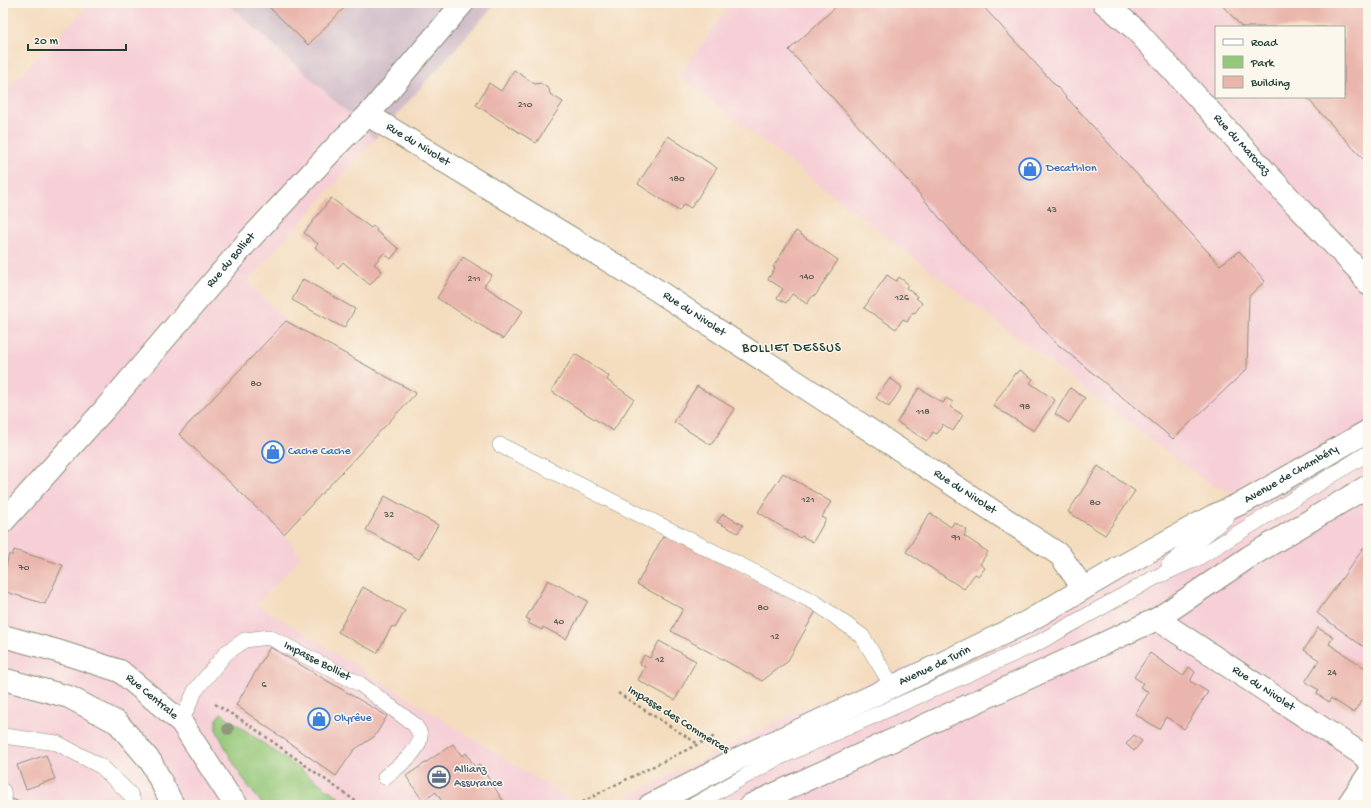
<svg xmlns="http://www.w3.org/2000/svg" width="1371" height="808" viewBox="0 0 1371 808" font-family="'Gochi Hand',sans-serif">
<rect width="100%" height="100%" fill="#fbf7ec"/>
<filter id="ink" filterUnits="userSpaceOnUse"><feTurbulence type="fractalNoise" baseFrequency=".025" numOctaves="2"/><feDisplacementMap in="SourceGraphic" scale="8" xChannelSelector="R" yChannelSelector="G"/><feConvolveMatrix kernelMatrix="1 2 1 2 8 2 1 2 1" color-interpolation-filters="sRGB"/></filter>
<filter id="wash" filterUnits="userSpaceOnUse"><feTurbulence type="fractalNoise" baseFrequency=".012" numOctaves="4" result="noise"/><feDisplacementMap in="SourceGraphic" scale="16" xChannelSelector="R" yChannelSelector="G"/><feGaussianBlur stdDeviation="0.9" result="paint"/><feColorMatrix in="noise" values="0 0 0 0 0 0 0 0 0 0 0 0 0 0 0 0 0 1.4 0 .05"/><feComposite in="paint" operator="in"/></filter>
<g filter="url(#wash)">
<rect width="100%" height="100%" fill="#f4dcbe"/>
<!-- built -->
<path fill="#f6cfd7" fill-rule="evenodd" d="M91,3H227L344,109L375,139L247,282L286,321L416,393L284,533L301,558L257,604L579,805H3V93Z
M731,3H1368V805H611L803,708L962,644L1242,494L1213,486L1160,447L988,315L679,76ZM1216,27H1344V97H1216Z"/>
<!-- industrial -->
<path fill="#d1bdc9" d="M227,3H496L375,139L344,109Z"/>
<!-- green -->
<path fill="#95c879" stroke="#5a8256" d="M221,713L350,805H264C243,783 229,756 216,729C216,722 216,718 221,713Z"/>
<g id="blocks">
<!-- building -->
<path fill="#eab5ac" d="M265,3H349L308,45Z
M840,3H980L1220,265L1239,251L1265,281L1249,296L1247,369L1173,439L1055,342L1011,294L955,236L911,184L789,50Z
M1220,3H1368V164L1306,97H1344V27H1242Z
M514,70L535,84L540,83L549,89L550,94L563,102L536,143L476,105L489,83L501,91Z
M668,136L717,168L691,208L684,204L679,211L638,184Z
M331,198L371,228L373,226L377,229L376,231L399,249L391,259L384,253L374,264L382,271L370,285L343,262L338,268L315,247L318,244L304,233Z
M796,231L838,260L815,296L813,295L807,304L792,294L786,303L777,298L783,289L768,279L775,268L773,267Z
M463,257L492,275L484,286L523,311L503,339L437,298Z
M887,275L896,281L899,277L908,284L906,288L917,296L916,298L922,303L915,313L913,312L907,322L903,319L896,329L864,308Z
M303,279L355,309L344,328L292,300Z
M286,321L416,393L284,534L179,434Z
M575,354L609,376L607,380L634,399L613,431L551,391Z
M1020,370L1033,379L1030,383L1055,400L1034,431L993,406L1015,373L1017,374Z
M890,378L902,387L889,407L876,398Z
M697,386L735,409L711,445L674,422Z
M919,388L943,403L946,398L953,402L950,407L963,415L953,431L943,424L937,434L933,432L927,441L897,422Z
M1070,388L1085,398L1069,423L1055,414Z
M1098,466L1135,491L1105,535L1068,512Z
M783,473L831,502L822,517L826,519L813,542L802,536L800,538L758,512Z
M385,496L438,525L419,559L366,530Z
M930,513L951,527L954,522L967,530L964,536L988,552L980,564L985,568L979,576L975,574L964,589L906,552Z
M723,514L743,525L738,533L717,522Z
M665,533L816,611L787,662L762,681L671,631L683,609L637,584Z
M1368,542V650L1317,613Z
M14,550L63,565L45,604L3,591V579L9,554L12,556Z
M548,580L588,601L566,639L543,627L542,630L528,623L530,620L526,618Z
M363,587L405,611L395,628L392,626L377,653L338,632Z
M1318,628L1333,637L1329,644L1368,670V691L1354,713L1331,698L1329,702L1317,694L1319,690L1305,682L1319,660L1304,650Z
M659,641L696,661L675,700L638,680L645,667L640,664L644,655L650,658Z
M270,647L387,716L375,736L354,750L336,776L236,705Z
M1150,653L1183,676L1189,667L1195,672L1190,681L1208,692L1184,729L1166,717L1159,729L1135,714L1149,692L1140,687L1143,683L1134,677Z
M1134,735L1142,741L1134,751L1126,744Z
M453,744L462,756L466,753L475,767L479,764L506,805H444L436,792L423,801L406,776Z
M46,755L55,779L26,789L17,765Z
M3,795L26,805H3Z"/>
</g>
</g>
<g filter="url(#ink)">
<use href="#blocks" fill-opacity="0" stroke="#8a8c79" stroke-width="1"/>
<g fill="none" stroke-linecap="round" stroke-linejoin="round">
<!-- lane casing -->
<g stroke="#8a8c79" stroke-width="16">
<g id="lane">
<path d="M500,445L816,603L862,636L893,687"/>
<path d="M1169,565L1227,517"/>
<path id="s1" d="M181,722L195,691L226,653L245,640L269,637L360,684L415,725C416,728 419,731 420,734C422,751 396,768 385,777"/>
<path d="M3,736L57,743L102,767L130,794L135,805"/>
<path d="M3,791L5,805"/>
<path d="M694,805L774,760L1036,644L1154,578L1196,559L1368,453"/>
</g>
</g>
<!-- street casing -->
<g stroke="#8a8c79" stroke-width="24">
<g id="street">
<path id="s2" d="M1104,3L1135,29L1295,204L1360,272L1368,284"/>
<path id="s3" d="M368,115L655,289L1060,555L1083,588"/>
<path id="s4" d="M3,522L104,410L248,241L343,139L368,115L463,3"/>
<path id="s5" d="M1157,619L1360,753L1368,760"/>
<path d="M1348,805L1368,775"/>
</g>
</g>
<!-- secondary casing -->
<g stroke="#8a8c79" stroke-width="24">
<g id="secondary">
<path id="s6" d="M3,636L54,650L120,671L181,722L228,794L237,805"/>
<path d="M3,679L69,697L118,723L151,762L173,805"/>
<path id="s7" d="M650,805L695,782L729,763L930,669L1027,622L1117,569L1213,516L1246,501L1368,431"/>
<path d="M751,805L1157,619L1249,557L1368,486"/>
</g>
</g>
<!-- path -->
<path stroke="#8a8c79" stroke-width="2.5" stroke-dasharray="3 3" stroke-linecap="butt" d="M618,693L698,744
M215,704L248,724L361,805
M577,805L609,788L715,736"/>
<!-- lane -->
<use href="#lane" stroke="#fff" stroke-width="15"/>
<!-- street -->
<use href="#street" stroke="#fff" stroke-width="22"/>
<!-- secondary -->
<use href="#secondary" stroke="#fff" stroke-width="22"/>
</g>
<!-- trees -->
<circle fill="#8f987b" cx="228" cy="729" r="6"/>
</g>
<!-- icons -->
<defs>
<g id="shop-ring" transform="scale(1.15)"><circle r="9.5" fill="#fbf7ec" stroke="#3f7fe0" stroke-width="1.5"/><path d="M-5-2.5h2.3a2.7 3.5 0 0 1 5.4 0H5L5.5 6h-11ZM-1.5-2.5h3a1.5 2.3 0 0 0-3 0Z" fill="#3f7fe0"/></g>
<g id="office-ring" transform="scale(1.15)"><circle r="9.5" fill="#fbf7ec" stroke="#5c6f8a" stroke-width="1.5"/><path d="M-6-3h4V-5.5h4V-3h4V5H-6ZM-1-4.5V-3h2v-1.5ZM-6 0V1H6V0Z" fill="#5c6f8a"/></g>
</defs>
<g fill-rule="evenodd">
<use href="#shop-ring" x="1030" y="169"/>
<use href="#shop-ring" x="273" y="452"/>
<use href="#shop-ring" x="319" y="719"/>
<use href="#office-ring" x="439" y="777"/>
</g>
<g text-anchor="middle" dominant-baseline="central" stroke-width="3" stroke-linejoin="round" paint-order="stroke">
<!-- number labels -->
<g font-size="10" fill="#525b52">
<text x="525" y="105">210</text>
<text x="677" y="179">180</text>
<text x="1052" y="210">43</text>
<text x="807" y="277">140</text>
<text x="474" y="279">211</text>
<text x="902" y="298">126</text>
<text x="256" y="384">80</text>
<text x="1025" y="407">98</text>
<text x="923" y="412">118</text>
<text x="808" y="500">121</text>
<text x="1095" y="503">80</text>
<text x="389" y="515">32</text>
<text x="956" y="538">91</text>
<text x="24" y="568">70</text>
<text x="763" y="608">80</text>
<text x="559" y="622">40</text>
<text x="775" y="637">12</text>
<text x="660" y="660">12</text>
<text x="1332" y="673">24</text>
<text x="264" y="685">6</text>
</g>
<!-- street labels -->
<g font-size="12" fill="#1f3d34" stroke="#fbf7ec">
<text stroke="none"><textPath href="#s3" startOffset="58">Rue du Nivolet</textPath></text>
<text stroke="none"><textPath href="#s2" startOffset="198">Rue du Marocaz</textPath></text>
<text stroke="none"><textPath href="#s4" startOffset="347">Rue du Bolliet</textPath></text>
<text stroke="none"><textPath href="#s3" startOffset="382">Rue du Nivolet</textPath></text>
<text stroke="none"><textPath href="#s7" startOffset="722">Avenue de Chambéry</textPath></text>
<text stroke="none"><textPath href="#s3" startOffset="706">Rue du Nivolet</textPath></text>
<text stroke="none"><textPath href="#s1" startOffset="184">Impasse Bolliet</textPath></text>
<text stroke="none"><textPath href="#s7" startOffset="317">Avenue de Turin</textPath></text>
<text stroke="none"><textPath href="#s5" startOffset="127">Rue du Nivolet</textPath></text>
<text stroke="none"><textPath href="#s6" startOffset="163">Rue Centrale</textPath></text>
<text transform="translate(678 720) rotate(32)">Impasse des Commerces</text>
</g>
<!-- shop labels -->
<g font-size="12" fill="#366cbe" stroke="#fbf7ec" text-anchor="start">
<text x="1046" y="169">Decathlon</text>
<text x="288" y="452">Cache Cache</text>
<text x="334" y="719">Olyrêve</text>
</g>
<!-- service labels -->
<g font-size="12" fill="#4e5e75" stroke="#fbf7ec" text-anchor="start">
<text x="454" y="770">Allianz<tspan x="454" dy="14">Assurance</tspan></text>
</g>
<!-- neighbourhood labels -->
<g font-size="13" letter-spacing="1" fill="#1f3d34" stroke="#fbf7ec">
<text x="792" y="348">BOLLIET DESSUS</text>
</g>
</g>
<!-- margin -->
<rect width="1371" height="808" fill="none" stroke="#fbf7ec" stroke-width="16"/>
<!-- legend -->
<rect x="1215" y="26" width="130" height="72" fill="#fbf7ec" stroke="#a3ada2"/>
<rect x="1223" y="39" width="20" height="6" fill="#ffffff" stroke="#a3ada2"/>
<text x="1251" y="46" font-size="12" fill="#1f3d34">Road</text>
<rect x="1223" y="56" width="20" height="12" fill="#95c879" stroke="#a3ada2"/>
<text x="1251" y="66" font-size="12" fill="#1f3d34">Park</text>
<rect x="1223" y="76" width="20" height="12" fill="#eab5ac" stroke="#a3ada2"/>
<text x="1251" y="86" font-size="12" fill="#1f3d34">Building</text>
<!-- scale -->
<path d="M28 44v6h98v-6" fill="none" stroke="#1f3d34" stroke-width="2"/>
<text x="34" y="44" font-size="12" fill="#1f3d34" stroke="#fbf7ec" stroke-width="3" paint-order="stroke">20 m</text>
</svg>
